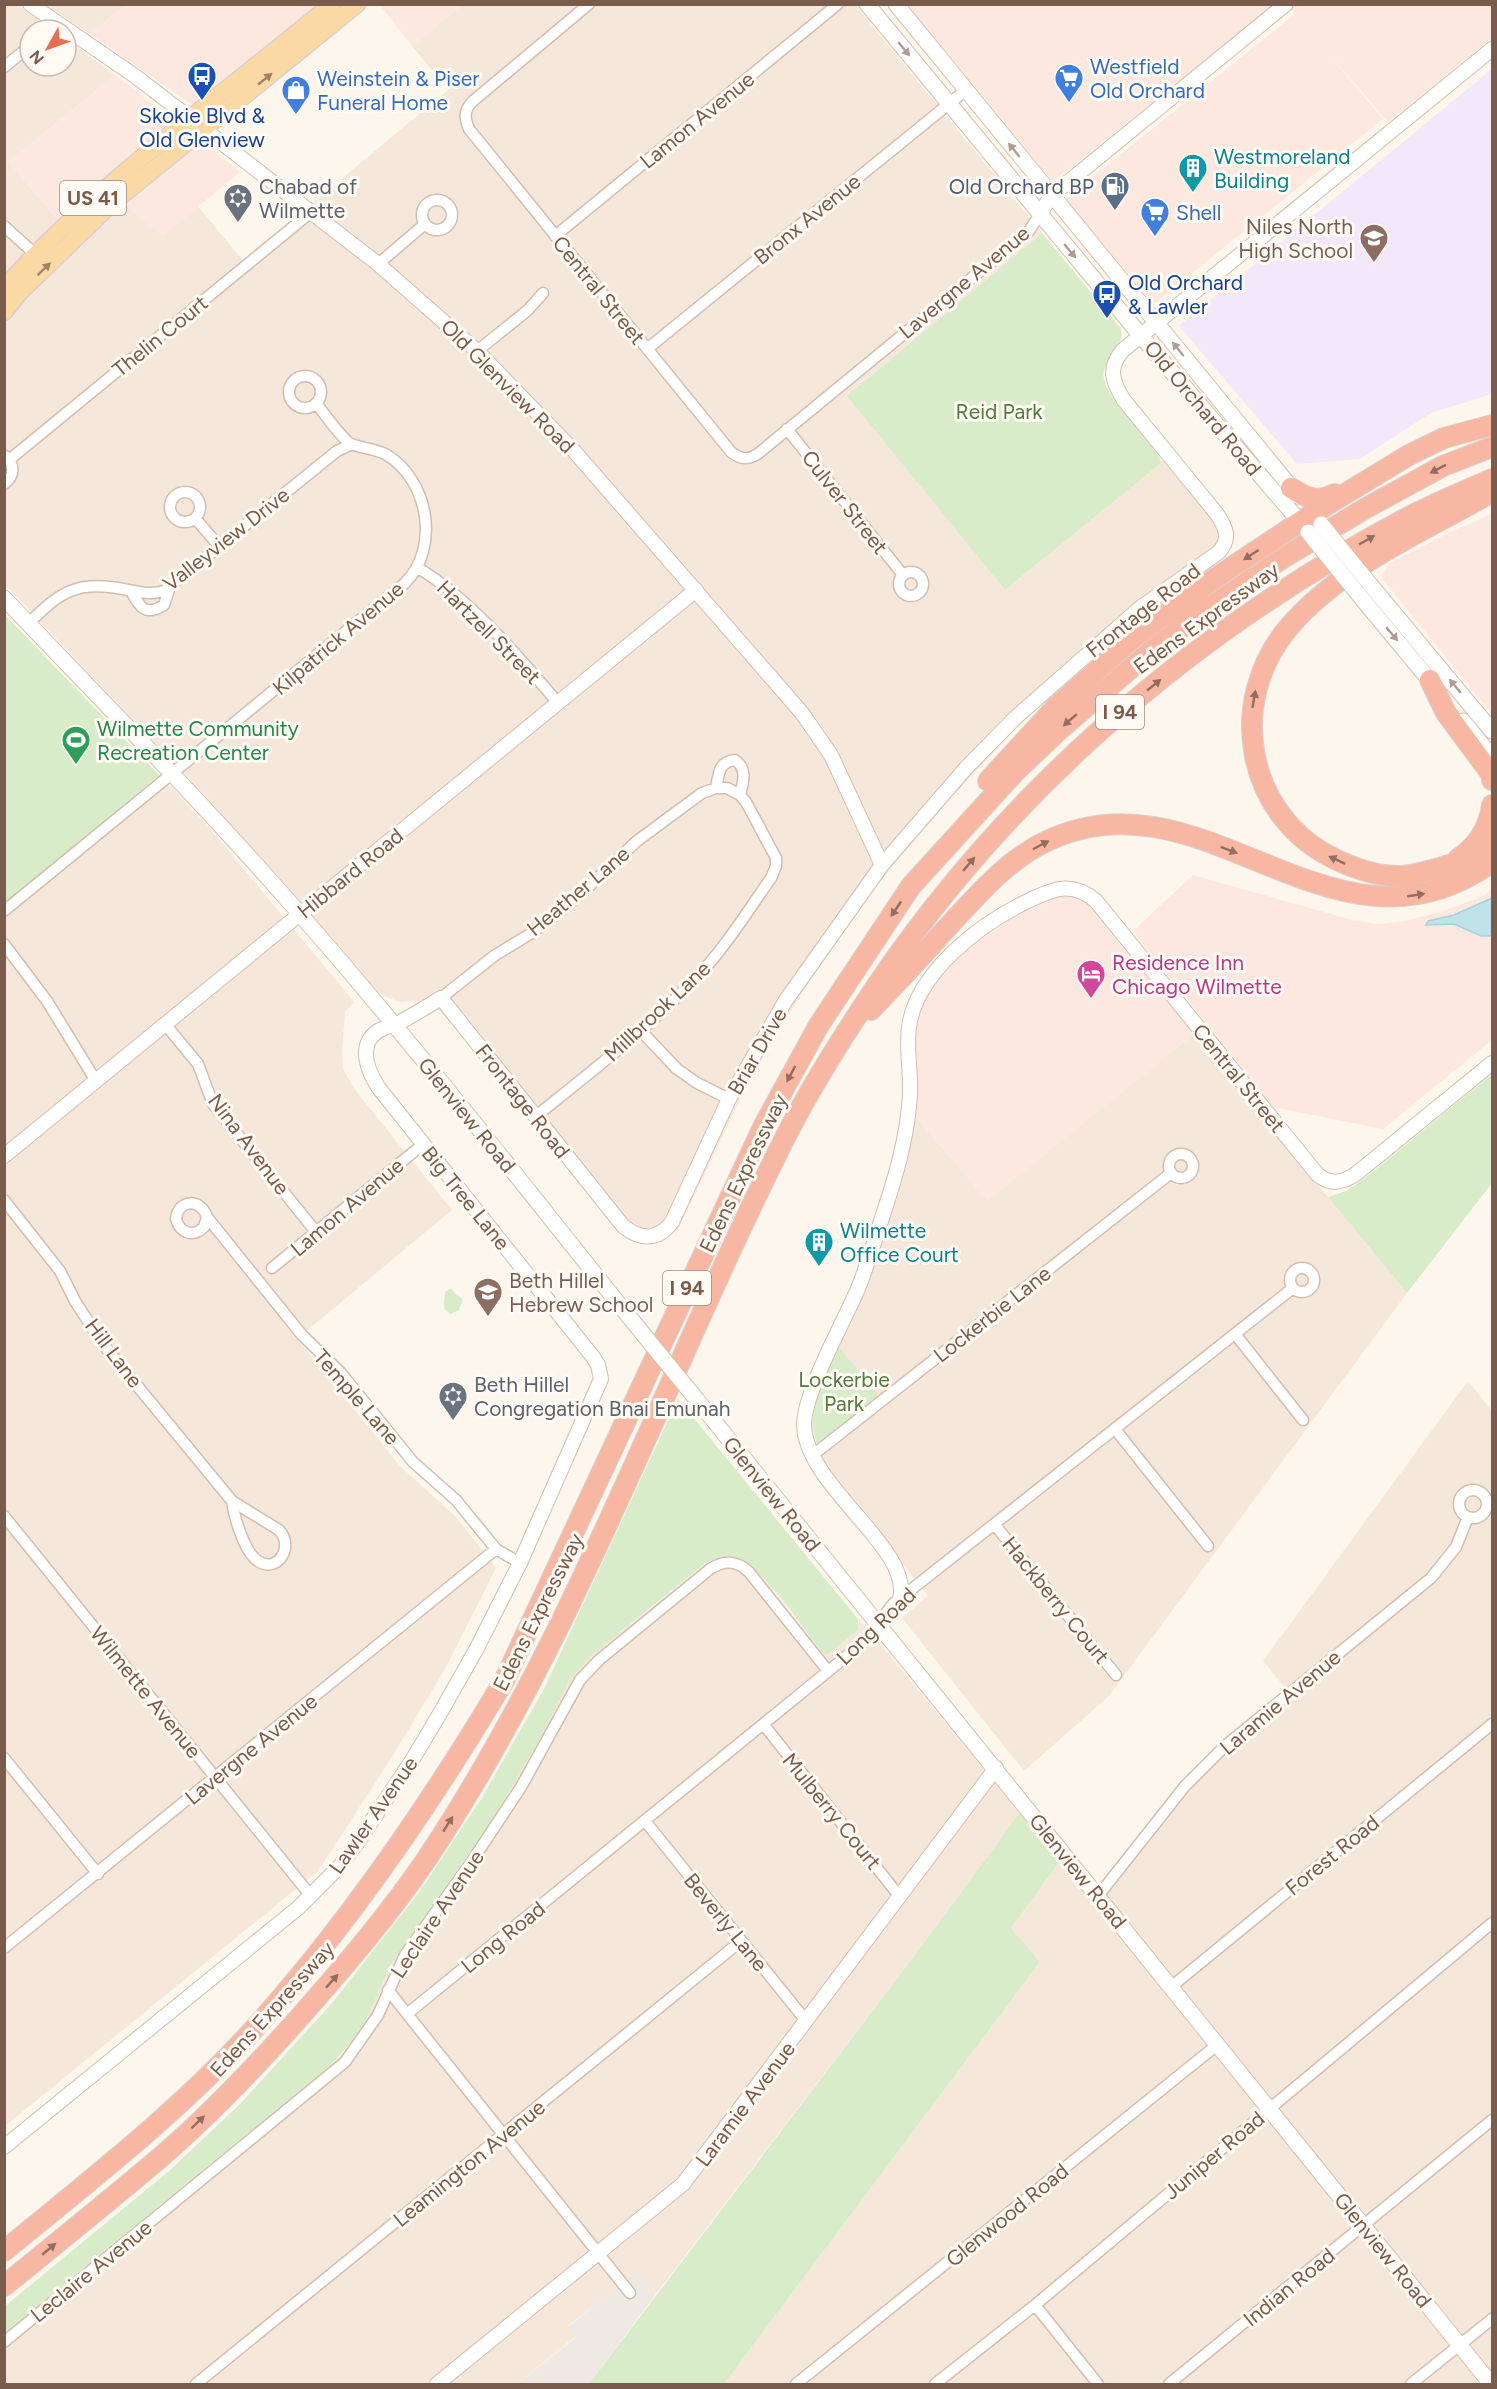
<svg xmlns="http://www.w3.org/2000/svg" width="1497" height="2389" viewBox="0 0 1497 2389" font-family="Figtree,sans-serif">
<rect width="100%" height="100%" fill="#fdf6ec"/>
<!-- residential -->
<path fill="#f5e8da" d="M16,4L53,30H30V66H66V39L115,75L9,162L58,220L5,278L4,5Z
M46,5H126L90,34Z
M462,5H855L1042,233L848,396L1005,590L1174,452L1232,521L1235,535L1232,545L1212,567L1114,642L1026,718L949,800L876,886L828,951L753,1073L678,1230L655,1243L633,1242L622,1233L452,1024L429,1000L399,1002L378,993L203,793L5,585L4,322L18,304L123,203L163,235L198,206L244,262L301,216L314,202L448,90L412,46Z
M159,775L207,825L354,1002L345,1012L342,1054L343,1069L355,1090L452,1210L297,1339L400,1466L456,1517L496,1568L446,1667L392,1757L318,1871L5,2126V903Z
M1194,1034L1407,1293L1109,1696L1024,1771L902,1618L928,1596L826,1468L811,1425L820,1387L860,1299L897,1191L915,1116L987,1200Z
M1468,1381L1492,1411V2375L1105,1893L1206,1768L1292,1696L1263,1661Z
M725,1556L735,1557L753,1566L822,1652L827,1655L858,1630L859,1619L1020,1812L921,1947L656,2294L637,2271L568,2326L576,2336L517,2384H5V2332L331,2065L344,2052L367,2018L391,1964L469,1854L514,1782L570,1679L592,1655L704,1565Z
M1060,1861L1480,2384H724L1040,1962L1011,1928Z"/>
<!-- commercial -->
<path fill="#fde8e0" d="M126,5H322L194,106L90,34Z
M380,5H462L412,46Z
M908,5H1274L1053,182Z
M1287,5H1492V38L1388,122L1328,53L1383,119L1154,304L1065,199L1295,14Z
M115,75L169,116L170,126L58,220L9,162Z
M201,141L240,172L163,236L123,203Z
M1492,514V714L1381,577L1390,563L1446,534Z
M1193,875L1352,920L1378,924L1405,921L1443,911L1483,896L1492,889V1040L1383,1129L1273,1107L1133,931Z
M1060,896L1076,897L1091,906L1194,1034L987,1201L915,1116L917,1080L915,1033L918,1012L924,1000L941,977L967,949L1015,916Z"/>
<!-- industrial -->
<path fill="#efe9e4" d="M637,2270L656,2294L589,2384H517L576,2337L568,2327Z"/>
<!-- education -->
<path fill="#f3e8fa" d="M1492,69V394L1431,413L1360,459L1297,464L1179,326Z"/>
<!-- green -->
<path fill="#d8ecc9" d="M1042,233L1121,329C1126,347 1100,359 1104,379C1111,411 1155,430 1161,463L1005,590L847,396Z
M4,614L159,775L5,903H4Z
M1492,1074V1183L1407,1293L1328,1197L1346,1191L1365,1178Z
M451,1288L456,1295L463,1299L459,1310L451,1314C440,1310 445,1301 445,1292Z
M838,1346L879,1396L817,1444C805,1410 824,1378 838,1346Z
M678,1399L858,1619V1630L827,1655L822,1652C804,1630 760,1563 735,1557C723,1554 714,1559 704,1564L592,1655L570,1679L541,1737L489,1825L391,1964L367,2018L356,2036L331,2065L5,2332V2306L169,2171L240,2104L333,2002L420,1891L483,1796L545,1687Z
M1020,1812L1060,1861L1011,1928L1040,1962L724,2384H589L921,1947Z"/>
<!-- water -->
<path fill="#bfe3e8" stroke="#a5d3da" stroke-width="1.5" d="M1492,898V936H1481L1454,924L1426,925L1428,921L1454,915Z"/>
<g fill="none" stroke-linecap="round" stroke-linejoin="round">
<!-- minor casing -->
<g stroke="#d1beb0" stroke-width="13">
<path id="minor" d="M589,4L473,101C464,110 464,117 469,129L731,452C741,460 749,460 759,453L1029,231L1040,214
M4,67L30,46
M422 215a15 15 0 1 1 30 0a15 15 0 1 1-30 0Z
M4,226L35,254
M555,236L838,4
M378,264L425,224
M647,349L966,90
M477,351L528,310L543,293
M289 392a16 16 0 1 1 32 0a16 16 0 1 1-32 0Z
M787,429L903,575
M9,460L310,213
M4,484C15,476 15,464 5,456
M170 507a15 15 0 1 1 30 0a15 15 0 1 1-30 0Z
M195,518L219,546
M418,568C468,597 520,658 558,703
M899 584a12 12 0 1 1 24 0a12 12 0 1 1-24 0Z
M131,591C140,607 145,617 164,605L170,587
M29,623C60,592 77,580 123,589C137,592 151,595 164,591L337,451L350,445
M716,788C719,774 718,762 735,760C748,769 743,782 740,795
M4,911L405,583C440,548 429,481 387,455C376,448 355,448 348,442C336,431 326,416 316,403
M4,944L47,1001L96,1081
M441,998L494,956L530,934L559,912L584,891L637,841L702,793L716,788H727L740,795L746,802L776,858V866L771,878C747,912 725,948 696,978C647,1029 591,1072 536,1116
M165,1024L198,1064L213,1104L316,1232
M641,1031L677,1069L697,1083L729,1099
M1169 1166a12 12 0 1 1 24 0a12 12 0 1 1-24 0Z
M4,1200L60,1271L75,1301L102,1343L232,1501L279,1530C295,1547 277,1574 258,1561C244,1552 234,1516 232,1501
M207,1217L204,1227C193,1238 180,1233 176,1219C178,1199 201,1198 207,1217L302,1335L341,1373L413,1462L456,1500L496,1549L520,1563
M272,1268L422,1145
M1290 1280a12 12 0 1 1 24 0a12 12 0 1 1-24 0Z
M1235,1334L1303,1420
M1115,1429L1208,1546
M813,1455L1171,1173
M1459 1504a14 14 0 1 1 28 0a14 14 0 1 1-28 0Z
M4,1516L311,1896
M995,1525L1116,1675
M764,1725L900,1897
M4,1758L98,1874
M645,1821L807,2022
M1098,1896L1185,1786L1225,1746L1431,1578L1456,1547L1468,1517
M4,1948L496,1549
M1171,1987L1492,1724
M388,1990L630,2293
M407,2014L864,1642L893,1604L1293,1288
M1035,2305L1098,2384
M4,2342L345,2062L378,2015L405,1955L470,1864L521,1787L580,1680L599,1660L710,1569C725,1560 736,1560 749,1572L828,1671
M196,2384L741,1941
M796,2384L1217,2045
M935,2384L1035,2305L1492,1923
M1169,2384L1492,2120
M1411,2384L1492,2319"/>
</g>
<!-- tertiary casing -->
<g stroke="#d1beb0" stroke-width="16">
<path id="tertiary" d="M30,4L135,76L191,119L378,264L477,351L574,451L802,713L831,755L882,865
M1040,214L1051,196L1286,4
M4,1156L696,590
M900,1599C913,1548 806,1487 804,1425C804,1393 843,1323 857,1291C867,1267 874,1242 882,1218C895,1179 908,1136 910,1094C911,1072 906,1049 909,1027C916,973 980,924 1026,902C1052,889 1072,880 1096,901L1317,1174C1330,1186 1343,1183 1357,1173L1492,1063
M4,2147L298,1908L340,1866L357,1843L411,1762L442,1710L477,1648L520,1563L601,1379L598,1365L593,1357L378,1087C368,1071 357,1045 378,1031C384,1027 393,1026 400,1022C414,1015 428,1006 441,998L623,1226C640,1240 658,1241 672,1222L729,1099L786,1000L882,865L966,768L1015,718L1140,608L1219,552C1231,538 1226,528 1217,514L1123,399C1112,380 1108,369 1122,351L1492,49
M437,2384L683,2184L996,1768"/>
</g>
<!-- secondary casing -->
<g stroke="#d6c0b0" stroke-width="17">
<path id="secondary" d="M867,4L1141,336L1306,529
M896,4L1298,496
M1369,583L1492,731
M1354,589L1436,688
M4,598C103,702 205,805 299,913C414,1044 521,1182 630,1318
M1463,721L1492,757
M697,1400L1491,2384"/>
</g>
<!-- primary casing -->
<g stroke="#dad1cd" stroke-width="19">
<path id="primary" d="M4,288C101,180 221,97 332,4
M4,312L20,292L111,204L357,4"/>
</g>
<!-- motorway casing -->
<g stroke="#dad1cd" stroke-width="22">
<path id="motorway" d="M1291,488C1307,498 1316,503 1335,494
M1492,492C1423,532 1342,565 1289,627C1225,702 1246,818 1337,860C1356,869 1377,876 1398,876C1413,876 1428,871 1442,867C1459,862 1479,858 1492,848
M1430,680L1446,713L1492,775V780
M988,781L1055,708L1132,639L1217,577L1312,514L1409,455L1444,438L1492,425
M1458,859C1477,846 1489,829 1492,805
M871,1010C896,984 921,957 945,930C976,897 1005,861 1047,841C1205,765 1333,976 1492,862
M4,2251C93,2178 186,2106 262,2020C355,1915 433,1800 505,1679L764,1125L819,1025L911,886L1015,772L1058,731L1153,649L1207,609L1283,558L1366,508L1443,466L1492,447
M4,2286C57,2243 110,2200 162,2156C214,2111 261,2061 306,2010C348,1962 390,1913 426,1860C579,1631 666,1371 790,1128C810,1089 834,1051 858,1014C993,803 1184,636 1405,519C1433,504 1463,492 1492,479"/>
</g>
<!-- minor -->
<use href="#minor" stroke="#fff" stroke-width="10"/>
<!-- tertiary -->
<use href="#tertiary" stroke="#fff" stroke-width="14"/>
<!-- secondary -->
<use href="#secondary" stroke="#fff" stroke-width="15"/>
<!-- primary -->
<use href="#primary" stroke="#fbd9a5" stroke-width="16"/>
<!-- motorway -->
<use href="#motorway" stroke="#f7b7a3" stroke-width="20"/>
<!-- secondary-bridge casing -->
<g stroke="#d6c0b0" stroke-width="17" stroke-linecap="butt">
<path id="secondary-bridge" d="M1321,524L1369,583
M1308,532L1354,589
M630,1318L697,1400"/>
</g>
<!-- secondary-bridge -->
<use href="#secondary-bridge" stroke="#fff" stroke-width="15"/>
</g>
<!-- one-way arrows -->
<defs><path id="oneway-solid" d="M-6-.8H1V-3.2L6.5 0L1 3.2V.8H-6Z" transform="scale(1.5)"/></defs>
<g fill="#af9d94">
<use href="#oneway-solid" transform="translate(904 49) rotate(50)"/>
<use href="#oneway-solid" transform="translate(1014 150) rotate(-129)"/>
<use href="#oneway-solid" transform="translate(1070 251) rotate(50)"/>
<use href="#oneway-solid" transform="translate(1178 349) rotate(-129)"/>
<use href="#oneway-solid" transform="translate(1392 634) rotate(50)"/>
<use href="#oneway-solid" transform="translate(1455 686) rotate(-130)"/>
</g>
<g fill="#a18267">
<use href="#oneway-solid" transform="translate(265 79) rotate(-39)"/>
<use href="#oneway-solid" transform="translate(44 269) rotate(-44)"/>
</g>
<g fill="#936e5e">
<use href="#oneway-solid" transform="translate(1438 469) rotate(153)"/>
<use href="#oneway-solid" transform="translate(1367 540) rotate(-29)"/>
<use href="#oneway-solid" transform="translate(1251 555) rotate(147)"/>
<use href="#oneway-solid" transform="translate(1154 685) rotate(-39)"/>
<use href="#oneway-solid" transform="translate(1254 699) rotate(-80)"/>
<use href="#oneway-solid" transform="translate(1070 720) rotate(139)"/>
<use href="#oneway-solid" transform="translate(1041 845) rotate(-28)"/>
<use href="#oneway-solid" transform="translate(1229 850) rotate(21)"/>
<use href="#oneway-solid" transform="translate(1337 860) rotate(-155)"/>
<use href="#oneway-solid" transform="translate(969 864) rotate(-50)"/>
<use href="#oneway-solid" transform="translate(1416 895) rotate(-9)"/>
<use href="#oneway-solid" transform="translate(896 909) rotate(124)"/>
<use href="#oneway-solid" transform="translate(791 1074) rotate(118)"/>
<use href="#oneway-solid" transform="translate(448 1824) rotate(-58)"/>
<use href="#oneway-solid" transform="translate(332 1981) rotate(-48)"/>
<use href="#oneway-solid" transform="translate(198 2122) rotate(-44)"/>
<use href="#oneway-solid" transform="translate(49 2249) rotate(-40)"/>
</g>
<!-- icons -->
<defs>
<g id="bus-pin" transform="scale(1.5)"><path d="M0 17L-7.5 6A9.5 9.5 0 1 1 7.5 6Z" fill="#1a4fb4" stroke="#fffaf3"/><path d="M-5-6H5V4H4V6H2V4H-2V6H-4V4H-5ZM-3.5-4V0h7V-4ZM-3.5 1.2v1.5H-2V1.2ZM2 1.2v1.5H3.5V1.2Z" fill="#fff"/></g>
<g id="supermarket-pin" transform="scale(1.5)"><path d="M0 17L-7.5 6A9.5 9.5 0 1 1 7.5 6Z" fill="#3f7fe0" stroke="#fffaf3"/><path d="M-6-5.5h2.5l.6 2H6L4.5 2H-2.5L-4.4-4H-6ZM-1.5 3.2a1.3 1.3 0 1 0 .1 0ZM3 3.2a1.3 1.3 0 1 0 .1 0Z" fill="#fff"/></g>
<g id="shop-pin" transform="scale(1.5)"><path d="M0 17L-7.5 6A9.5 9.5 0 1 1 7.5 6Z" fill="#3f7fe0" stroke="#fffaf3"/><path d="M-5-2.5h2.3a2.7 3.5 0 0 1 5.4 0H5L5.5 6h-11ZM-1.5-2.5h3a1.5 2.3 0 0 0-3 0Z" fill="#fff"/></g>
<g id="building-pin" transform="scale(1.5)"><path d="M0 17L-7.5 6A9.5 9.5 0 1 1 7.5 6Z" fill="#0f9aa8" stroke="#fffaf3"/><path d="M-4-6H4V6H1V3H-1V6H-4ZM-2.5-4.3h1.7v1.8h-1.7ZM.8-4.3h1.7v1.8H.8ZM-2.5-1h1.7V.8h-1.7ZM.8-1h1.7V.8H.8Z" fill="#fff"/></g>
<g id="fuel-pin" transform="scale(1.5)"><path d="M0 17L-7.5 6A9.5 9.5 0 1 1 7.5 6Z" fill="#5c6f8a" stroke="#fffaf3"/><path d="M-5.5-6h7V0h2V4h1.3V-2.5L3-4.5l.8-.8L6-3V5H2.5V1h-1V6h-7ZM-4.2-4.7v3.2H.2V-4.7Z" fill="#fff"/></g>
<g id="synagogue-pin" transform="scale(1.5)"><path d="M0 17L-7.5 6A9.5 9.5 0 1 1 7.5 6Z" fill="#6b7280" stroke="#fffaf3"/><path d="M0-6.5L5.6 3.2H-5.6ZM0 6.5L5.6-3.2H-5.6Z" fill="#fff"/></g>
<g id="school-pin" transform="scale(1.5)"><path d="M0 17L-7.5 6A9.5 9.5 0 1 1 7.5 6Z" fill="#8d6e63" stroke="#fffaf3"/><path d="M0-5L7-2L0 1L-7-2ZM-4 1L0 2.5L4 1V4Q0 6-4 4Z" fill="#fff"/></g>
<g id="stadium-pin" transform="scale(1.5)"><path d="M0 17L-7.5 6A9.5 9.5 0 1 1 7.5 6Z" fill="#2e9e5b" stroke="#fffaf3"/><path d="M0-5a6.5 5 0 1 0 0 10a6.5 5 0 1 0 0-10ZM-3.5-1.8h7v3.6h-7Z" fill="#fff"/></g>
<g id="hotel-pin" transform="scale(1.5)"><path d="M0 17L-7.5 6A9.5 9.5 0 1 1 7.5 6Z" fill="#d1479c" stroke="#fffaf3"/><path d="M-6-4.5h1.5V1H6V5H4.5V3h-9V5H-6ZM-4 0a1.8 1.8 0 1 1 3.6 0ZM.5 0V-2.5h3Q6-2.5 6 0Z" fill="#fff"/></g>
</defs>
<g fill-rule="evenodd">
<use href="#bus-pin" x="202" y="76"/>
<use href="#supermarket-pin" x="1069" y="78"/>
<use href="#shop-pin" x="296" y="90"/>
<use href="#building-pin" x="1193" y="168"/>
<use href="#fuel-pin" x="1115" y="186"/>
<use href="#synagogue-pin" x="238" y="198"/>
<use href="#supermarket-pin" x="1155" y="212"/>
<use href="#school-pin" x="1374" y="238"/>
<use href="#bus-pin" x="1107" y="294"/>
<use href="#stadium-pin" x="76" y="740"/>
<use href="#hotel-pin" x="1091" y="974"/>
<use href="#building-pin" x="819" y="1242"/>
<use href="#school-pin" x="488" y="1292"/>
<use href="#synagogue-pin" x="453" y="1396"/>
</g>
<g text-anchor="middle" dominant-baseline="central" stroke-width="6" stroke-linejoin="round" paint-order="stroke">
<!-- shield labels -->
<g fill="#fffaf3" stroke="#a28b7f" stroke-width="1.5">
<rect x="60" y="181" width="66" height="34" rx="4.5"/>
<rect x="1096" y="695" width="48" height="34" rx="4.5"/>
<rect x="663" y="1271" width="48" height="34" rx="4.5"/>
</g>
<g font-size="20" font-weight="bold" fill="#7a5c4d">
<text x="93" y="198">US 41</text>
<text x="1120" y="712">I 94</text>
<text x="687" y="1288">I 94</text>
</g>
<!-- shop labels -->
<g font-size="21" fill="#366cbe" stroke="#fffaf3" text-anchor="start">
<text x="1090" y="66">Westfield<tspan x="1090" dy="24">Old Orchard</tspan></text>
<text x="317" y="78">Weinstein &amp; Piser<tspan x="317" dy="24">Funeral Home</tspan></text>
<text x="1176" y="212">Shell</text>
</g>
<!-- transit labels -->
<g font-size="21" fill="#164399" stroke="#fffaf3">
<text x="202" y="115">Skokie Blvd &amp;<tspan x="202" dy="24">Old Glenview</tspan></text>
<text x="1128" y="282" text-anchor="start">Old Orchard<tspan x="1128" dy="24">&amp; Lawler</tspan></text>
</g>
<!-- street labels -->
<g font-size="21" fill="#7a5c4d" stroke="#fffaf3">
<text transform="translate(697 120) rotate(-39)">Lamon Avenue</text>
<text transform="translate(807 219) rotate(-39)">Bronx Avenue</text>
<text transform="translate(964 282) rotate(-40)">Lavergne Avenue</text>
<text transform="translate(599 290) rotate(51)">Central Street</text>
<text transform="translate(160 336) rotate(-39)">Thelin Court</text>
<text transform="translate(508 386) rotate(45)">Old Glenview Road</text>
<text transform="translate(1203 408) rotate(50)">Old Orchard Road</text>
<text transform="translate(845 502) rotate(52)">Culver Street</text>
<text transform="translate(226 539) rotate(-38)">Valleyview Drive</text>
<text transform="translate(1143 610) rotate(-38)">Frontage Road</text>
<text transform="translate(1206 618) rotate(-36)">Edens Expressway</text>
<text transform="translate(489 632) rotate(45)">Hartzell Street</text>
<text transform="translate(338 638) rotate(-40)">Kilpatrick Avenue</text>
<text transform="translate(350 873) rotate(-39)">Hibbard Road</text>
<text transform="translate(578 891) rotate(-40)">Heather Lane</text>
<text transform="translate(657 1011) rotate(-43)">Millbrook Lane</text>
<text transform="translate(757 1051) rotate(-60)">Briar Drive</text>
<text transform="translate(1239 1078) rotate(51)">Central Street</text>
<text transform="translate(523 1101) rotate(52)">Frontage Road</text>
<text transform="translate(467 1115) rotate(51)">Glenview Road</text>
<text transform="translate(249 1144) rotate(53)">Nina Avenue</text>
<text transform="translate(743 1173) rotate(-64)">Edens Expressway</text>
<text transform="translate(466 1198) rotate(51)">Big Tree Lane</text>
<text transform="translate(347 1207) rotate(-40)">Lamon Avenue</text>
<text transform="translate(992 1314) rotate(-38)">Lockerbie Lane</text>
<text transform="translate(114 1353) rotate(53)">Hill Lane</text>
<text transform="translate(357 1397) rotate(49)">Temple Lane</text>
<text transform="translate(772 1494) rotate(51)">Glenview Road</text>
<text transform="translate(1056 1600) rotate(51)">Hackberry Court</text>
<text transform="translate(538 1612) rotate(-63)">Edens Expressway</text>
<text transform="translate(876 1626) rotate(-44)">Long Road</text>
<text transform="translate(146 1692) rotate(51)">Wilmette Avenue</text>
<text transform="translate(1280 1702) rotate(-40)">Laramie Avenue</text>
<text transform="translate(251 1749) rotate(-39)">Lavergne Avenue</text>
<text transform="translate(832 1811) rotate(51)">Mulberry Court</text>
<text transform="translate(373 1815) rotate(-55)">Lawler Avenue</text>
<text transform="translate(1332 1855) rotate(-39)">Forest Road</text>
<text transform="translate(1078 1871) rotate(51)">Glenview Road</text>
<text transform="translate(437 1914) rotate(-56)">Leclaire Avenue</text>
<text transform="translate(726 1922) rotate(51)">Beverly Lane</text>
<text transform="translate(503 1937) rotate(-39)">Long Road</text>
<text transform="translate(272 2009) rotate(-48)">Edens Expressway</text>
<text transform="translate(745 2104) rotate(-53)">Laramie Avenue</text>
<text transform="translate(1214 2155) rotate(-40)">Juniper Road</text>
<text transform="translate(469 2163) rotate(-39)">Leamington Avenue</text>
<text transform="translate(1007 2215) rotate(-39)">Glenwood Road</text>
<text transform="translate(1383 2250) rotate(51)">Glenview Road</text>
<text transform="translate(91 2271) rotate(-39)">Leclaire Avenue</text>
<text transform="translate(1289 2287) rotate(-39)">Indian Road</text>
</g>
<!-- culture labels -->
<g font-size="21" fill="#0d838f" stroke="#fffaf3" text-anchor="start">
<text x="1214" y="156">Westmoreland<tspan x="1214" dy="24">Building</tspan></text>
<text x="840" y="1230">Wilmette<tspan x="840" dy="24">Office Court</tspan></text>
</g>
<!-- worship labels -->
<g font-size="21" fill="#5b616d" stroke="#fffaf3" text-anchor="start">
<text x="259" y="186">Chabad of<tspan x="259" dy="24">Wilmette</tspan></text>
<text x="474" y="1384">Beth Hillel<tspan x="474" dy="24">Congregation Bnai Emunah</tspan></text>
</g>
<!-- service labels -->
<g font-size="21" fill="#4e5e75" stroke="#fffaf3" text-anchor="end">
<text x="1094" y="186">Old Orchard BP</text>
</g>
<!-- education labels -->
<g font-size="21" fill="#785e54" stroke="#fffaf3" text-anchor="end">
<text x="1353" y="226">Niles North<tspan x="1353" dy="24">High School</tspan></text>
<text x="509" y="1280" text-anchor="start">Beth Hillel<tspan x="509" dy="24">Hebrew School</tspan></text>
</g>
<!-- park labels -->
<g font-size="21" fill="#537a41" stroke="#fffaf3">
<text x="999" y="411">Reid Park</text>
<text x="844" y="1379">Lockerbie<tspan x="844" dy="24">Park</tspan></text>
</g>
<!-- leisure labels -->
<g font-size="21" fill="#27864d" stroke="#fffaf3" text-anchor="start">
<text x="97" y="728">Wilmette Community<tspan x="97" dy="24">Recreation Center</tspan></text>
</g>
<!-- hotel labels -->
<g font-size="21" fill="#b23c85" stroke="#fffaf3" text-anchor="start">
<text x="1112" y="962">Residence Inn<tspan x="1112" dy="24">Chicago Wilmette</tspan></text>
</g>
</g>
<!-- border -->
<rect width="1497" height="2389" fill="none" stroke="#7a5c4d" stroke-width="12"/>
<!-- north arrow -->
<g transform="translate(48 48) rotate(230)"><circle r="28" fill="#fffaf3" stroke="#cabbb1" stroke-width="1.5"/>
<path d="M0-4.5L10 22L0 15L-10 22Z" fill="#e76f51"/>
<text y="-9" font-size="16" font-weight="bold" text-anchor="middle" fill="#7a5c4d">N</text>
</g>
</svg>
